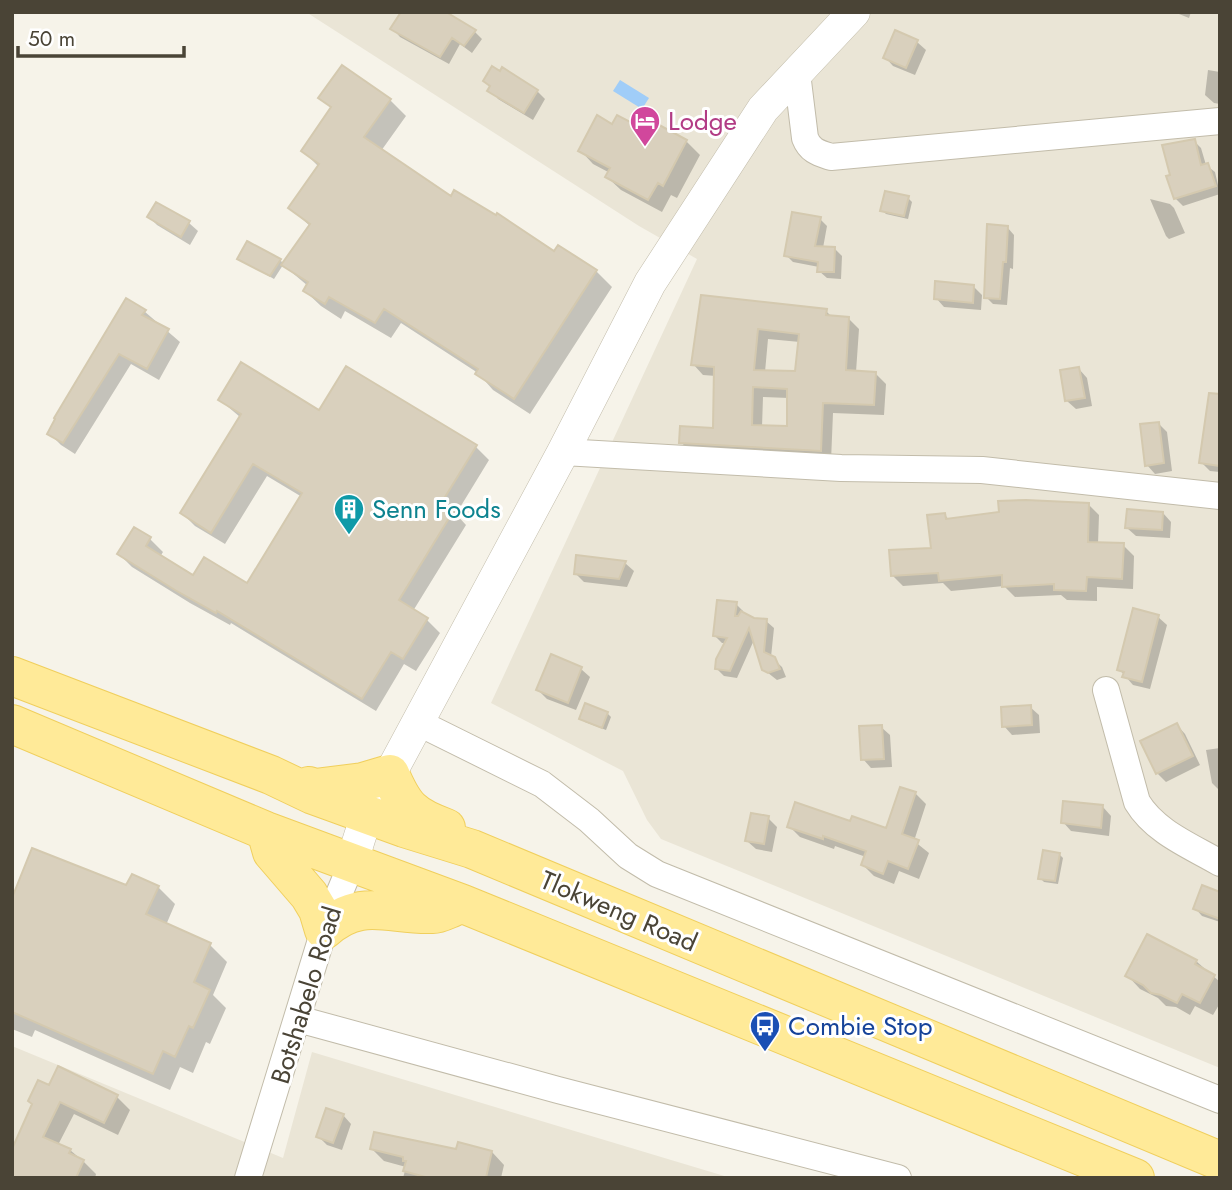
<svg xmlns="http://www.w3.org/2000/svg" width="1232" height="1190" viewBox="0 0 1232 1190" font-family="Jost,sans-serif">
<rect width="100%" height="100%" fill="#f6f3e9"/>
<!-- residential -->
<path fill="#eae5d6" d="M306,12H1220V1068L661,839L647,820L623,771L491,703L697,259L639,226Z
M12,1046L283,1158L312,1052L731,1178H12Z"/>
<!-- water -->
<path fill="#a0cdf8" d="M620,80L649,98L642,109L613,91Z"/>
<!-- shadow -->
<path fill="#0003" fill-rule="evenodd" d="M1174,12H1191L1189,18Z
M393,29L475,32L482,39L472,53L460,44L449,64L400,37Z
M917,42L926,50L915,75L893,66L885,57Z
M342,67L390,100L406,116L381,151L452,198L554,254L558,247L596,271L612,287L530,414L493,390L478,373L401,323L391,338L345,311L341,319L321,306L305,291L308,286L283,265L274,279L239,259L280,260L284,264L310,226L290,208L319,167L303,151L332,109L321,98Z
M1208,70L1220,72V104L1214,103L1205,95Z
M485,81L537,91L545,99L533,120L498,99Z
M638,116L686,141L700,155L677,198L671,195L662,212L621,190L607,177L610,173L593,164L580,150L613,126L633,125Z
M1194,141L1201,148L1206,165L1215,172L1220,194L1183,206L1175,198L1172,176Z
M908,198L912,202L908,219L886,214L882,210Z
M1150,199L1170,204L1174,208L1185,233L1169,239L1166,236Z
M156,204L189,223L198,231L190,245L157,225L149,217Z
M820,219L827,226L823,248L835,249L842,256L841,279L827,278L819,271V267L793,262L786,255Z
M1007,227L1014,235L1013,269L1010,268L1007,305L993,304L986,297Z
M973,286L982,295L981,310L944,307L936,298Z
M702,297L826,311L833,318H848L859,329L856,372L875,373L886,384L884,415L833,413L831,461L691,453L681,442L715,430L716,376L703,375L693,364ZM768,339L800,342L796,373L765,372ZM763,397L789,398V428L762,427Z
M144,311L180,342L159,380L131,364L75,454L61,445L49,433Z
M1079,369L1087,378L1092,406L1076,409L1067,401Z
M220,400L320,412L476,447L489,460L456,514L466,525L413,611L427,620L440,633L416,671L404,664L376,711L231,623L230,625L190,603L132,567L119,554L150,539L163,552L160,557L194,578L247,585L302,497L267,476L225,544L195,526L182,513L240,417Z
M1220,405V472L1210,471L1201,462Z
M1159,424L1167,432L1172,471L1155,474L1147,465Z
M1088,504L1099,515L1098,544L1123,545L1134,556L1133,589L1097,587V601L1067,600L1061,595L1015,597L1004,586L951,591L943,583L903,586L892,575L933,549L945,515L950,521Z
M1163,513L1171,522L1170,538L1136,536L1127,528Z
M625,563L634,571L627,587L584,582L575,573Z
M736,604L743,611V614L754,619L766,621L774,628L771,657L782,667L786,677L777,680L763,669L754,640L737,678L724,676L717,669L726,643H722L715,636Z
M1158,617L1167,625L1150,689L1133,685L1119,669Z
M552,657L581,669L590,677L576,710L547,699L538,690Z
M1030,707L1039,715L1040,733L1012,735L1004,726Z
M607,713L611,717L606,730L585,722L581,719Z
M1177,725L1185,734L1200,765L1166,782L1157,773Z
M881,727L890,735L892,767L871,768L863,759Z
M1220,748V791L1212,783L1206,750Z
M915,793L926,804L914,841L929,853L919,879L899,871L894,884L874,876L863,865L866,857L835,846L834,849L800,837L789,826L851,823L887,831Z
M1103,807L1111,816L1109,836L1071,831L1063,822Z
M768,818L777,827L772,852L756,849L747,841Z
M1059,854L1063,858L1058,884L1044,882L1040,878Z
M158,887L175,904L166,925L210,945L227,962L213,995L226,1008L210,1044L206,1042L193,1073L180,1067L170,1090L35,1030L32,1037L12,1029V903L127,888Z
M1220,893V922L1202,916L1195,908Z
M1196,961L1220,982V1003L1213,1015L1195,1006L1190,1015L1176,1007L1166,1006L1158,998L1140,989L1127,975Z
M49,1087L117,1097L130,1110L118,1135L74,1114L58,1145L70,1150L83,1161L96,1174L95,1178H12Z
M343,1115L351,1124L342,1150L327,1145L318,1136Z
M371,1148L492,1152L504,1165L501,1178H403L406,1167L384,1161Z"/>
<!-- building -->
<path fill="#d9d0bd" stroke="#d4c9af" stroke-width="2" fill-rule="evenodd" d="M401,12H446L476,30L464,46L452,38L440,57L390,29Z
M895,30L918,40L906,68L883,58Z
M342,65L391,99L364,137L451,196L454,190L496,215L497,213L554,251L558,245L597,270L514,399L475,374L478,369L384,309L375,323L329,297L325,304L303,291L308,282L281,265L310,224L288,208L319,164L301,151L331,107L318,98Z
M492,66L500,71L502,67L538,90L524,113L487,91L490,86L483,81Z
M637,113L687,140L663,186L658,183L648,200L605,177L610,168L578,151L597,115L612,124L617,115L632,123Z
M1195,139L1201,165L1208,163L1216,186L1174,199L1166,176L1170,175L1162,145Z
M885,191L909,196L904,216L880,211Z
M156,202L190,221L181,237L147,217Z
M792,212L821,217L815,246L835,247L834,272H817L818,262L784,256Z
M987,224L1008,226L1006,262H1003L1000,299L984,298Z
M247,241L281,259L270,276L237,259Z
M935,281L974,285L973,303L934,299Z
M701,295L827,309L826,315L849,317L846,370L876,372L874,405L823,403L821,451L679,443L680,426L713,428L714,367L691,365ZM758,329L799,334L795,371L754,370ZM753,387L787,389V426L752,425Z
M126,298L146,310L142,315L169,329L147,369L119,354L63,443L47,434L55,419L54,418Z
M241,362L319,410L346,366L477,445L442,502L454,510L399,600L428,618L403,659L391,652L362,699L217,611L216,613L175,590L117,554L134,527L151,537L146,546L193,575L204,557L247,583L302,493L253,464L211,533L180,513L241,414L218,400Z
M1079,367L1085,398L1065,401L1060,370Z
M1209,393L1220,394V466L1199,463Z
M1159,422L1164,463L1145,466L1140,424Z
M1026,500L1089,503L1088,542L1124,543L1122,579L1087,577L1086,591L1054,590V584L1002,587V575L939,581L938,573L891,576L889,550L931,548L927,515L945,513L946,519L999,512L998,501Z
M1127,509L1163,512L1162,530L1125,528Z
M576,555L626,561L619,579L574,574Z
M717,600L737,602L735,616H738L741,611L754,618L767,619L764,652L775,657L780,669L768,673L762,670L749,628L730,671L715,669L716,659L727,638L713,636Z
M1133,608L1159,615L1142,682L1122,677L1124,672L1117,670Z
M551,654L582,667L568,703L536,690Z
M585,703L608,712L602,728L579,719Z
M1031,705L1032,725L1002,727L1001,707Z
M1177,723L1193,756L1156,774L1140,741Z
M882,725L884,759L861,760L859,726Z
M900,787L916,792L902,834L919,840L908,869L888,861L883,874L861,865L866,851L823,836V839L787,827L795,802L850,821L852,816L886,828Z
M1063,801L1103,805L1101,828L1061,823Z
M751,813L769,816L764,844L745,841Z
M32,848L126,885L132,874L159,886L146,914L211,943L194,982L210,990L193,1028L189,1026L175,1057L163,1051L153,1074L12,1012V898Z
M1043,850L1060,853L1055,881L1038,879Z
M1202,885L1220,892V919L1193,909Z
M1147,934L1197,960L1195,964L1215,975L1200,1003L1182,994L1177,1003L1161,995L1151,993L1143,985L1125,976Z
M58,1066L118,1095L104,1123L60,1102L43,1137L71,1149L69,1153L84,1160L76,1178H12V1149L32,1104L28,1101L38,1080L49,1085Z
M326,1108L344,1114L333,1143L316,1137Z
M374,1132L456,1149L458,1142L492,1151L486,1178H429L403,1171L406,1161H403V1157L370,1149Z"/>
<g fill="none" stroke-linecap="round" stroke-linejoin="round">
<!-- minor casing -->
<g stroke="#c2bcaa" stroke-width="28">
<path id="minor" d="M797,73L805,138C810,151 819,153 831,157L1220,121
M563,452L841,468L982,470L1220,496
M1106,690L1137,802C1155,832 1191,846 1220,863
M417,722L542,784L589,820L628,856L657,874L1220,1100
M298,1019L558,1090L898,1178
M248,1178L324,930L352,863"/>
</g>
<!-- tertiary casing -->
<g stroke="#c2bcaa" stroke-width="33">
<path id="tertiary" d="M352,863C362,827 369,806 390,774L563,452L650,283L763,109L854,12"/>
</g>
<!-- primary casing -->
<g stroke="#f0cf5d" stroke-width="40">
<path id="primary" d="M12,676L271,775L313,795L404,828L472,849L1220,1161
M12,724L266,831L463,904L1135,1178
M309,786L315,788L363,782L390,774C404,807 412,816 446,828
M266,831L272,852L309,895L318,910L324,930C361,896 390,916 433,914C440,914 448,909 454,907"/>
</g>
<!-- minor -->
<use href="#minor" stroke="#fff" stroke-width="26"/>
<!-- tertiary -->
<use href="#tertiary" stroke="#fff" stroke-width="32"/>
<!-- primary -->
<use href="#primary" stroke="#ffea98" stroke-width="38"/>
</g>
<!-- icons -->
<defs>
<g id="hotel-pin" transform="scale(1.575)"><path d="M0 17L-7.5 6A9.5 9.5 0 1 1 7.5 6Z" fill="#d1479c" stroke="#fff"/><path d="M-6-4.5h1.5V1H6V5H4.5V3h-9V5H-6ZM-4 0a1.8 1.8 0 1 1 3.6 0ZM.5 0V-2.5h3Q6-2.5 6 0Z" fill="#fff"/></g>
<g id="building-pin" transform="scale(1.575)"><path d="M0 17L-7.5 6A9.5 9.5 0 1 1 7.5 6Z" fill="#0f9aa8" stroke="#fff"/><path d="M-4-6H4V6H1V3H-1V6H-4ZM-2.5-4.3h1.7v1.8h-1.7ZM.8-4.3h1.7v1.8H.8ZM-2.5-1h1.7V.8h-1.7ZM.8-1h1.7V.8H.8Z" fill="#fff"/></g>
<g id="bus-pin" transform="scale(1.575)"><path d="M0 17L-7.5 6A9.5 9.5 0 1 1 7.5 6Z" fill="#1a4fb4" stroke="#fff"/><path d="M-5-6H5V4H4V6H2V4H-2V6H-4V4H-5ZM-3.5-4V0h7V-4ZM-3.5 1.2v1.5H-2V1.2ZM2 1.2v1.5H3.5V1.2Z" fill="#fff"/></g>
</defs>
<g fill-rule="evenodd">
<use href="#hotel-pin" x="645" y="121"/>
<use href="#building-pin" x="349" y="509"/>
<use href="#bus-pin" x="765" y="1026"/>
</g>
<g text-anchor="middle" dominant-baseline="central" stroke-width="6" stroke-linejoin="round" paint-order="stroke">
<!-- hotel labels -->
<g font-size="26" fill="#b23c85" stroke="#fff" text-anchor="start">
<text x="668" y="121">Lodge</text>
</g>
<!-- culture labels -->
<g font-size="26" fill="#0d838f" stroke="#fff" text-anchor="start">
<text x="372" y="509">Senn Foods</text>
</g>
<!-- street labels -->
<g font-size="26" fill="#4a4436" stroke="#fff">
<text transform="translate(619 911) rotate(23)">Tlokweng Road</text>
<text transform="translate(306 995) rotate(-73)">Botshabelo Road</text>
</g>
<!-- transit labels -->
<g font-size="26" fill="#164399" stroke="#fff" text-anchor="start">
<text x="788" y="1026">Combie Stop</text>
</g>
</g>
<!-- border -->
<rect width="1232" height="1190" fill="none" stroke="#4a4436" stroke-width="28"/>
<!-- scale -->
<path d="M18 46v10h166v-10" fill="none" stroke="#4a4436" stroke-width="3.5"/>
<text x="28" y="46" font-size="21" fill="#4a4436" stroke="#ffffff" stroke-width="5" paint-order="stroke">50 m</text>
</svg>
